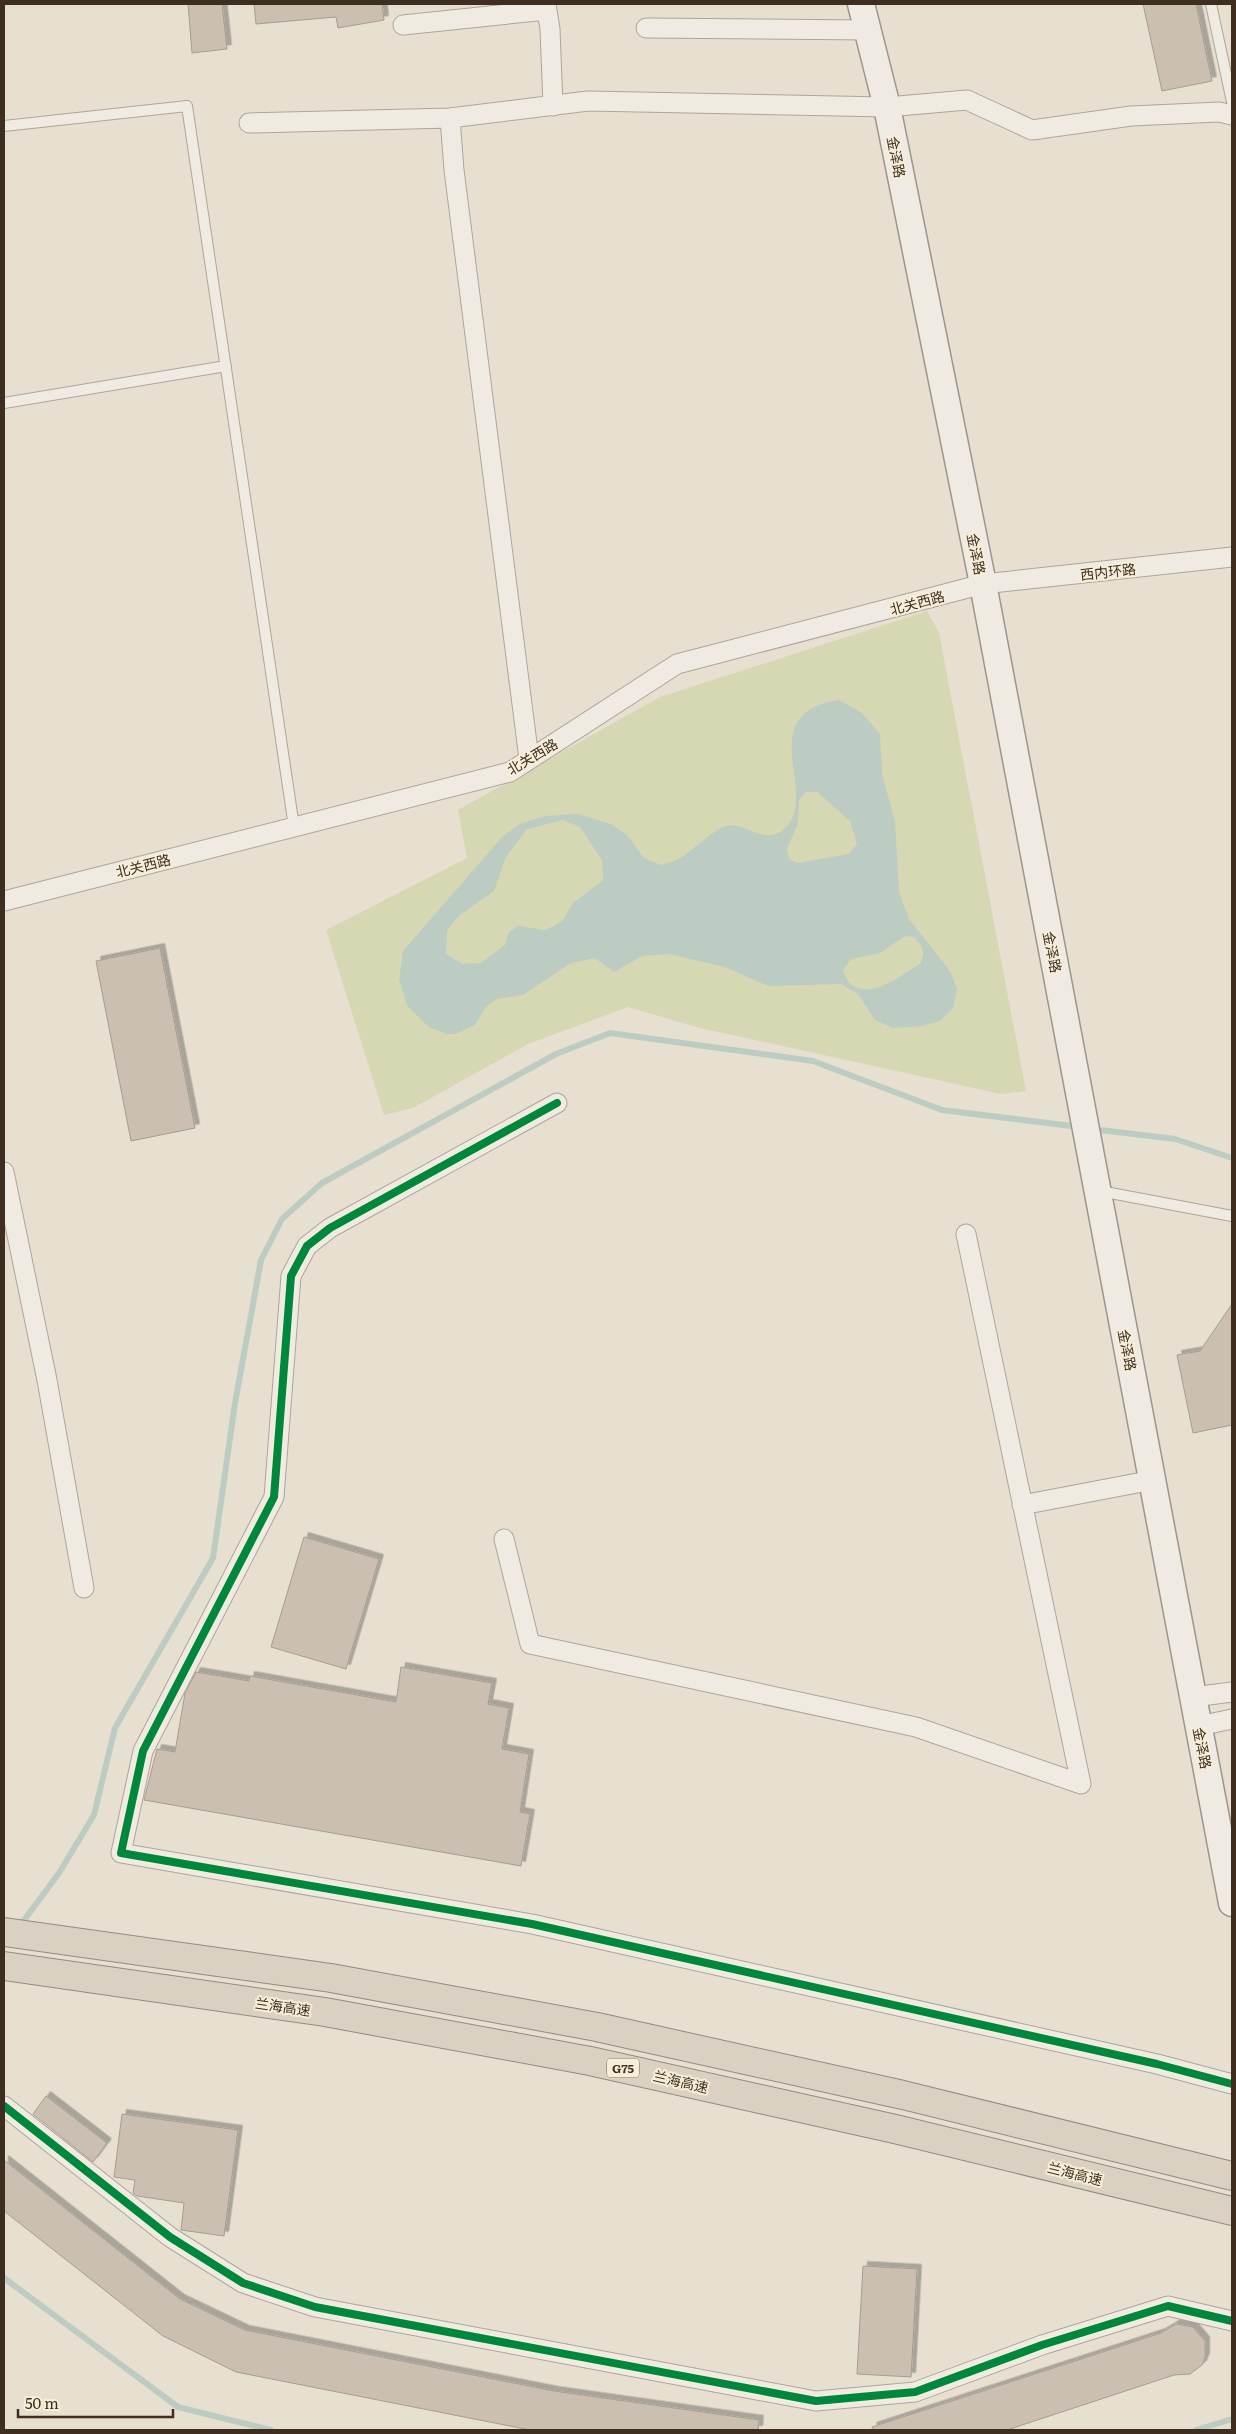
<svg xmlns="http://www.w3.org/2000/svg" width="1236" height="2434" viewBox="0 0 1236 2434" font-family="Literata,'Noto Sans SC',serif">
<defs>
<filter id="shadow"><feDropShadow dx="4.5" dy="-4.5" stdDeviation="0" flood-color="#0004"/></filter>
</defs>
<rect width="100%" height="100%" fill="#e7e0d1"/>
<!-- green -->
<path fill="#d6d7b3" d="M927,611L939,633L1026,1091L1001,1094L700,1028L628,1007L528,1044L413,1108L384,1115L326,930L467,858L458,810L660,697Z"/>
<!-- water -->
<path fill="#bcccc2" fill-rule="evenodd" d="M839,700L862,713L880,734L882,774L895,821L899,892L909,919L950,971L957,989L953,1008L940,1021L922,1026L893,1028L875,1020L858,994L841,984L768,986L725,967L669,954L642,956L614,972L595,958L571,963L523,995L496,999L486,1007L475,1025L456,1034H447L429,1027L408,1007L399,980L403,951L503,836L520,824L545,816L578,814L611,824L627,835L644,858L661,865C668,863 676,861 682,857C694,850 718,824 732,825C751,827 768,845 785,828C821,796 750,713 839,700ZM806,792H817L850,821L857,844L849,854L797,863L789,859L787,849L798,823L799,800ZM563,820L580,827L602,860L603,880L572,904L563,920L554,926L545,930L518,926L509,932L505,945L481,963L462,964L446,954L447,930L460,915L494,891L506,857L527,829ZM905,936L914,937C923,947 926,951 920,964C904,973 878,995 858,988C849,986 846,977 843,970L851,959L880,953Z"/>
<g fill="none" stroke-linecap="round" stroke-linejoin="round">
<!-- stream -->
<path stroke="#bcccc2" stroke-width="6" d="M1092,1129L1175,1139L1232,1158
M19,1927L59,1873L94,1815L115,1728L213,1558L235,1403L261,1260L282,1219L322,1183L556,1054L610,1033L813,1061L942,1110L1080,1127
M4,2278L178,2407L271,2430
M1196,2430L1232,2419"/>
</g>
<!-- building -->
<path fill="#cbbfb2" stroke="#a89c90" filter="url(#shadow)" d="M188,4H222L227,49L192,53Z
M254,4H382L384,20L338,28L336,17L256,24Z
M1143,4H1196L1212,81L1162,91Z
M160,948L195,1128L131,1141L96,961Z
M1232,1304V1425L1193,1433L1177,1355L1200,1351Z
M304,1537L379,1559L346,1669L271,1647Z
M401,1667L492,1683L488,1704L509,1708L502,1749L529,1754L520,1812L530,1814L521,1866L144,1800L157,1749L175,1752L185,1693L196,1672L249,1681L250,1676L396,1702Z
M46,2096L107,2143L93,2162L33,2114Z
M122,2114L238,2130L224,2236L181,2230L184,2203L137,2196L133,2193L135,2180L114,2177Z
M4,2160L180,2299L245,2330L554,2391L759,2420L758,2430H530L236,2372L163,2336L4,2211Z
M863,2266L917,2269L911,2377L857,2374Z
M1176,2324L1193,2327L1205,2341V2357L1202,2365L1190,2374L1174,2375L1007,2430H873L872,2427L1161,2333Z"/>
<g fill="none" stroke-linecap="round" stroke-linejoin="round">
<!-- lane casing -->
<g stroke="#ada599" stroke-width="12">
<path id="lane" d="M1211,4L1232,102
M4,126L187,106L294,827
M4,403L226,366
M1100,1191L1232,1216"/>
</g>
<!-- street casing -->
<g stroke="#ada599" stroke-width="21">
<path id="street" d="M546,4L550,29L553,106
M403,25L547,10
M646,28L868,30
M450,118L454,170L529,759
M249,123L450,118L588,101L887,107L967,100L1032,130L1131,116L1219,112L1232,115
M4,901L510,772L677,664L983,584L1232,557
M557,1103L330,1228L307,1246L291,1276L274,1497L143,1751L121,1853L532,1924L1157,2064L1232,2084
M4,1172L47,1380L84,1588
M966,1234L1081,1784
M1022,1505L1153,1480
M504,1539L530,1644L916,1727L1081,1784
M1193,1697L1232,1692
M1199,1726L1232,1719
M4,2106L170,2237L243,2283L315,2307L816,2401L915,2392L1042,2345L1168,2306L1232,2321"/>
</g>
<!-- secondary casing -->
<g stroke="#9c958a" stroke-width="29">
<path id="secondary" d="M861,4L887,107L983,584L1232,1903"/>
</g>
<!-- highway casing -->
<g stroke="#928b80" stroke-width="30">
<path id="highway" d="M4,1932L331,1978L597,2027L903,2095L1232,2176
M4,1966L325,2012L590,2061L895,2129L1232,2211"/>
</g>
<!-- lane -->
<use href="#lane" stroke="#efebe3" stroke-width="10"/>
<!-- street -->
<use href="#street" stroke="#efebe3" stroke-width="19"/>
<!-- secondary -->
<use href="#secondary" stroke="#efebe3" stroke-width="26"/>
<!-- highway -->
<use href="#highway" stroke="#dad1c2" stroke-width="28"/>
<!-- cycleway casing -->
<g stroke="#f7eed8" stroke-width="11">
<path id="cycleway" d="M557,1103L330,1228L307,1246L291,1276L274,1497L143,1751L121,1853L532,1924L1157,2064L1232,2084
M4,2106L170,2237L243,2283L315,2307L816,2401L915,2392L1042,2345L1168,2306L1232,2321"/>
</g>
<!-- cycleway -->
<use href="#cycleway" stroke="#00873e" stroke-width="8"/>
</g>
<g text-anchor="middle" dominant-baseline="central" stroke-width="4" stroke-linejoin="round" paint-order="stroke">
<!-- shield labels -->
<rect fill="#f7eed8" stroke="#756857" stroke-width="1" x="607" y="2058.5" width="32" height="19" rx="4"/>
<g font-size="12" font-weight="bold" fill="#3d2e20">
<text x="623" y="2068">G75</text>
</g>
<!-- street labels -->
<g font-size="14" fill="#3d2e20" stroke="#f7eed8">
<text transform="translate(897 157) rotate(79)">金泽路</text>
<text transform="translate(977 554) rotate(79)">金泽路</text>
<text transform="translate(1108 571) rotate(-6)">西内环路</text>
<text transform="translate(917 602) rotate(-15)">北关西路</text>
<text transform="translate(532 756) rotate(-31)">北关西路</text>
<text transform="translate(143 865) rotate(-14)">北关西路</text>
<text transform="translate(1053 952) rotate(79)">金泽路</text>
<text transform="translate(1128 1350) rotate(79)">金泽路</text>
<text transform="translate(1203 1748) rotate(79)">金泽路</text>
<text transform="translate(283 2006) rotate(8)">兰海高速</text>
<text transform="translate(681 2081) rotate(13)">兰海高速</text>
<text transform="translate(1075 2173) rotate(14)">兰海高速</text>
</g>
</g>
<!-- border -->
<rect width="1236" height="2434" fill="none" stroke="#3d2e20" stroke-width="10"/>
<!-- scale -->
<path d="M18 2409v8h155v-8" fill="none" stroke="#3d2e20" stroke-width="2.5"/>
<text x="25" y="2409" font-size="15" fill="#3d2e20" stroke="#f7eed8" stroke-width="4" paint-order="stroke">50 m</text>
</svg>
